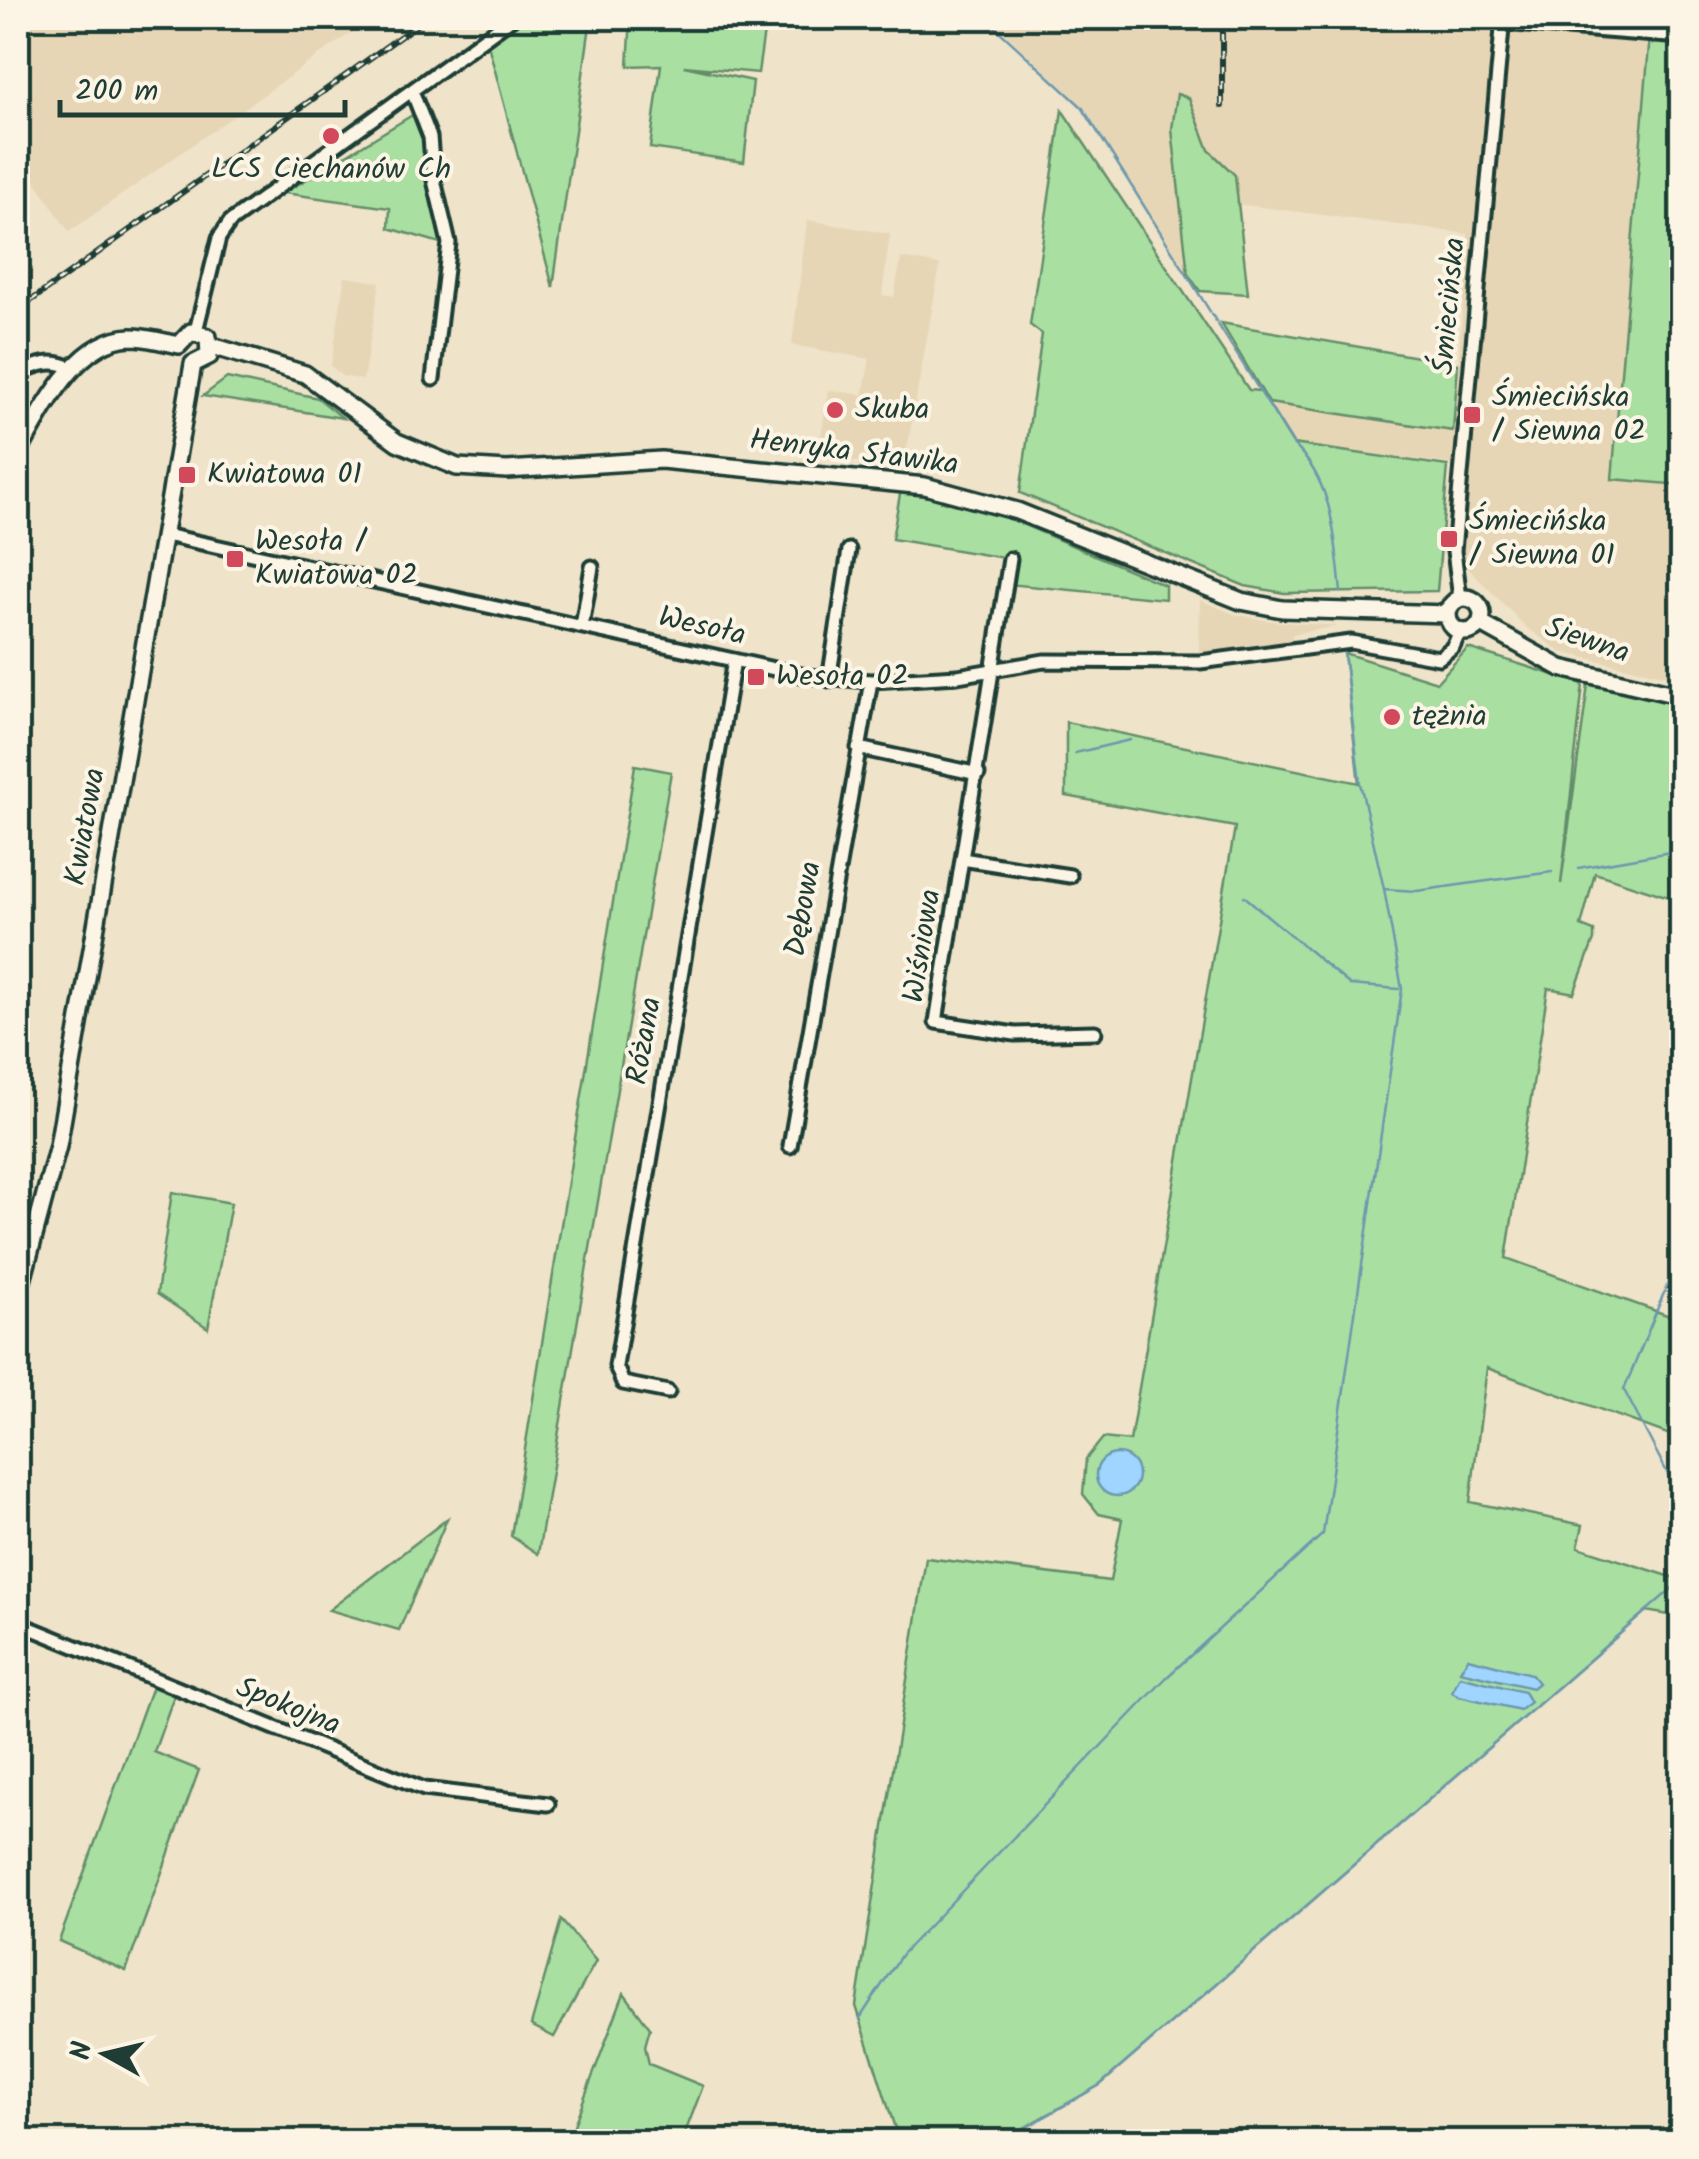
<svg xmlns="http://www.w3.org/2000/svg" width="1699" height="2159" viewBox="0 0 1699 2159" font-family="Kalam,sans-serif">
<rect width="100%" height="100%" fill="#efe3c9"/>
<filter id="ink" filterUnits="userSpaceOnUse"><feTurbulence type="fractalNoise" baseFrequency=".01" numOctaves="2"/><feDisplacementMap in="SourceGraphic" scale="20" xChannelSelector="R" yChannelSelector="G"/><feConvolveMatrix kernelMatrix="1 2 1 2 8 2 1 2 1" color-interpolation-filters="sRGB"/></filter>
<g filter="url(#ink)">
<!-- built -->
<path fill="#e6d6b6" d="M37,18H372L69,232L18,155V29Z
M989,18H1681V27L1651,26L1612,478L1681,485V679L1561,652L1527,628L1463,563L1467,466L1293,444L1269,403L1453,431L1468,234L1237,204L1235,175L1209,150L1189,98L1178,95L1172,129L1188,274L1082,107Z
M807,220L890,234L882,295L894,297L901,258L940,265L904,466L817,458L829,390L863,395L870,359L792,345Z
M345,277L380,282L363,380L342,376L331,366Z
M1200,600L1234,614L1270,621L1338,626L1292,634L1293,641L1199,652Z"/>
<!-- green -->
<path fill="#aadfa2" stroke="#648e6b" stroke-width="2.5" d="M512,18H591L553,287L486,37Z
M631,18H766L758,73L684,66L753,81L744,162L650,148L661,65L628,66Z
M1650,34L1681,37V485L1612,479Z
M1177,94L1189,98L1209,150L1235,175L1248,294L1200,291L1188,274L1172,129Z
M1062,110L1249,390L1260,391L1293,444L1448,466L1437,591L1284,593L1245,586L1020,493L1042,334L1030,325Z
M419,111L447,245L389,228L390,208L284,193Z
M1221,323L1458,364L1453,431L1269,403Z
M227,378L318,398L343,418L203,396Z
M902,483L972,496L1019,523L1165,585V599L1007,584L1010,559L892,539Z
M1468,648L1583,684L1561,884L1589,677L1681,704V901L1595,873L1581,926L1594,931V940L1574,993L1548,988L1506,1258L1681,1320V1439L1487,1368L1470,1502L1583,1525L1578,1547L1681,1580V1617L1646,1611L1100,2085L1001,2141H899L856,2006L926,1558L1110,1581L1122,1519L1099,1514L1083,1494L1086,1459L1103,1438L1130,1441L1235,827L1066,796V722L1359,783L1344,653L1437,682Z
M635,765L671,772L538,1554L511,1536Z
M172,1192L231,1203L208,1328L157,1294Z
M447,1519L399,1630L329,1610Z
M154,1681L176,1690L154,1752L199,1770L126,1971L59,1941Z
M561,1920L596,1961L554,2037L531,2025Z
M624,1993L650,2028L645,2046L649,2064L703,2086L682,2141H568Z"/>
<!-- water -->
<path fill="#9fd5fe" stroke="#6c98ad" stroke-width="2.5" d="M1096 1475a21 21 0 1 1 42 0a21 21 0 1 1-42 0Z
M1468,1658L1531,1674L1538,1683L1532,1688L1460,1671Z
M1460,1676L1524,1692L1530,1702L1520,1710L1459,1696L1452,1692Z"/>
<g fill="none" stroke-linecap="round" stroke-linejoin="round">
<!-- stream -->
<path stroke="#6c98ad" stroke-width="2.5" d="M985,18L1082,107L1293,444C1334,483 1335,539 1341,592
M1344,653L1360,783L1384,889L1417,891L1552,872
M1075,753L1130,740
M1578,868L1682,850
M1244,896L1350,985L1399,989
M1682,1249L1624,1390L1682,1501
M860,2018L902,1954L1166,1678L1323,1534L1402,989L1384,889
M1001,2142L1100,2085L1682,1580"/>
<!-- street casing -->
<g stroke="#1f3d34" stroke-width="19">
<path id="street" d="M1502,23L1682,37
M412,91L430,137L433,176L449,243L433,379
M196,331L219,238L230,222L512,18
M18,373C38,364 53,358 73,369
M165,535L806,676L871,681L958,676L1044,661L1200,662L1351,642L1439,658L1453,647L1460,631
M1010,559L936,1022L1015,1034L1095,1032
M1460,598L1454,551L1503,18
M582,626L592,567
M829,680L849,550
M858,748L978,774
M962,859L1070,876
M790,1146L871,681
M668,1392L623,1383L616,1366L734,660
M18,1623L424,1789L548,1804"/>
</g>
<!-- secondary casing -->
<g stroke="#1f3d34" stroke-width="22">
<path id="secondary" d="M179,345L191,332L208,337L209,356L193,364
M212,346L305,374L397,442L457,467L507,470L661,460L925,486L1017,511L1241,601L1282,609L1448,614
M18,453C42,412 76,339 131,337C147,337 164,342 179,345
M1448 615a17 17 0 1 1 34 0a17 17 0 1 1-34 0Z
M1480,623L1561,668L1682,696
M18,1296L58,1146L193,364"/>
</g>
<!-- street -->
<use href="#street" stroke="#fcf5e5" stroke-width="11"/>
<!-- secondary -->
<use href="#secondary" stroke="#fcf5e5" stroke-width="15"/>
<!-- rail casing -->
<g stroke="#1f3d34" stroke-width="6">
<path id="rail" d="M1222,106V18
M18,310L426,18"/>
</g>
<!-- rail -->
<use href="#rail" stroke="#fcf5e5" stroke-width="2.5" stroke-dasharray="8" stroke-linecap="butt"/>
</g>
</g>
<!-- markers -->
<g fill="#d1495b" stroke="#fcf5e5" stroke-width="4">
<circle cx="331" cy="136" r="10"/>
<circle cx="835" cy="410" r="10"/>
<rect x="1462" y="405" width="20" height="20" rx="5"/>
<rect x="177" y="465" width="20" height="20" rx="5"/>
<rect x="1439" y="529" width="20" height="20" rx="5"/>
<rect x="225" y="549" width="20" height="20" rx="5"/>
<rect x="746" y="667" width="20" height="20" rx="5"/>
<circle cx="1392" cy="717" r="10"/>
</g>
<g text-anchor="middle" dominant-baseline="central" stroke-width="8" stroke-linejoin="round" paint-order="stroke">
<!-- poi labels -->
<g font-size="30" fill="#1f3d34" stroke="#fcf5e5" text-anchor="start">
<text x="331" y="170" text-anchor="middle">LCS Ciechanów Ch</text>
<text x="1492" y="398">Śmiecińska<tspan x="1492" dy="34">/ Siewna 02</tspan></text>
<text x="855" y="410">Skuba</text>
<text x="207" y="475">Kwiatowa 01</text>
<text x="1469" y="522">Śmiecińska<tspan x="1469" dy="34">/ Siewna 01</tspan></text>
<text x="255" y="542">Wesoła /<tspan x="255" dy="34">Kwiatowa 02</tspan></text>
<text x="776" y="677">Wesoła 02</text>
<text x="1412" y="717">tężnia</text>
</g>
<!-- street labels -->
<g font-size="30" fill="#1f3d34" stroke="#fcf5e5">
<text transform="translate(1450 306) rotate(-85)">Śmiecińska</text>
<text transform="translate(854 453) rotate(7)">Henryka Sławika</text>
<text transform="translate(702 627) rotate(13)">Wesoła</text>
<text transform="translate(1587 641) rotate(19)">Siewna</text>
<text transform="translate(86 827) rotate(-80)">Kwiatowa</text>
<text transform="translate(804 909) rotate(-80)">Dębowa</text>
<text transform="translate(923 946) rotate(-81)">Wiśniowa</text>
<text transform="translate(645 1041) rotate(-80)">Różana</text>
<text transform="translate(288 1707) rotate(22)">Spokojna</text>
</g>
</g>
<!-- margin -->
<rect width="1699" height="2159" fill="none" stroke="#fcf5e5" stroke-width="60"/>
<rect x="30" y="30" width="1639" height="2099" fill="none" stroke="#1f3d34" stroke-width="4" filter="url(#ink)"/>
<!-- north arrow -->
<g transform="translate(105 2054) rotate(278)" stroke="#fcf5e5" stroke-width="8" paint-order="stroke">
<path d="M0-8L18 38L0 25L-18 38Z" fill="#1f3d34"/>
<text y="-15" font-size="28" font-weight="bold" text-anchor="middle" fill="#1f3d34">N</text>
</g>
<!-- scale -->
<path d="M60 100v15h285v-15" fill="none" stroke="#1f3d34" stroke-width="5"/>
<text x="75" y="100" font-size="30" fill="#1f3d34" stroke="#fcf5e5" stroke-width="8" paint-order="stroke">200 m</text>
</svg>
